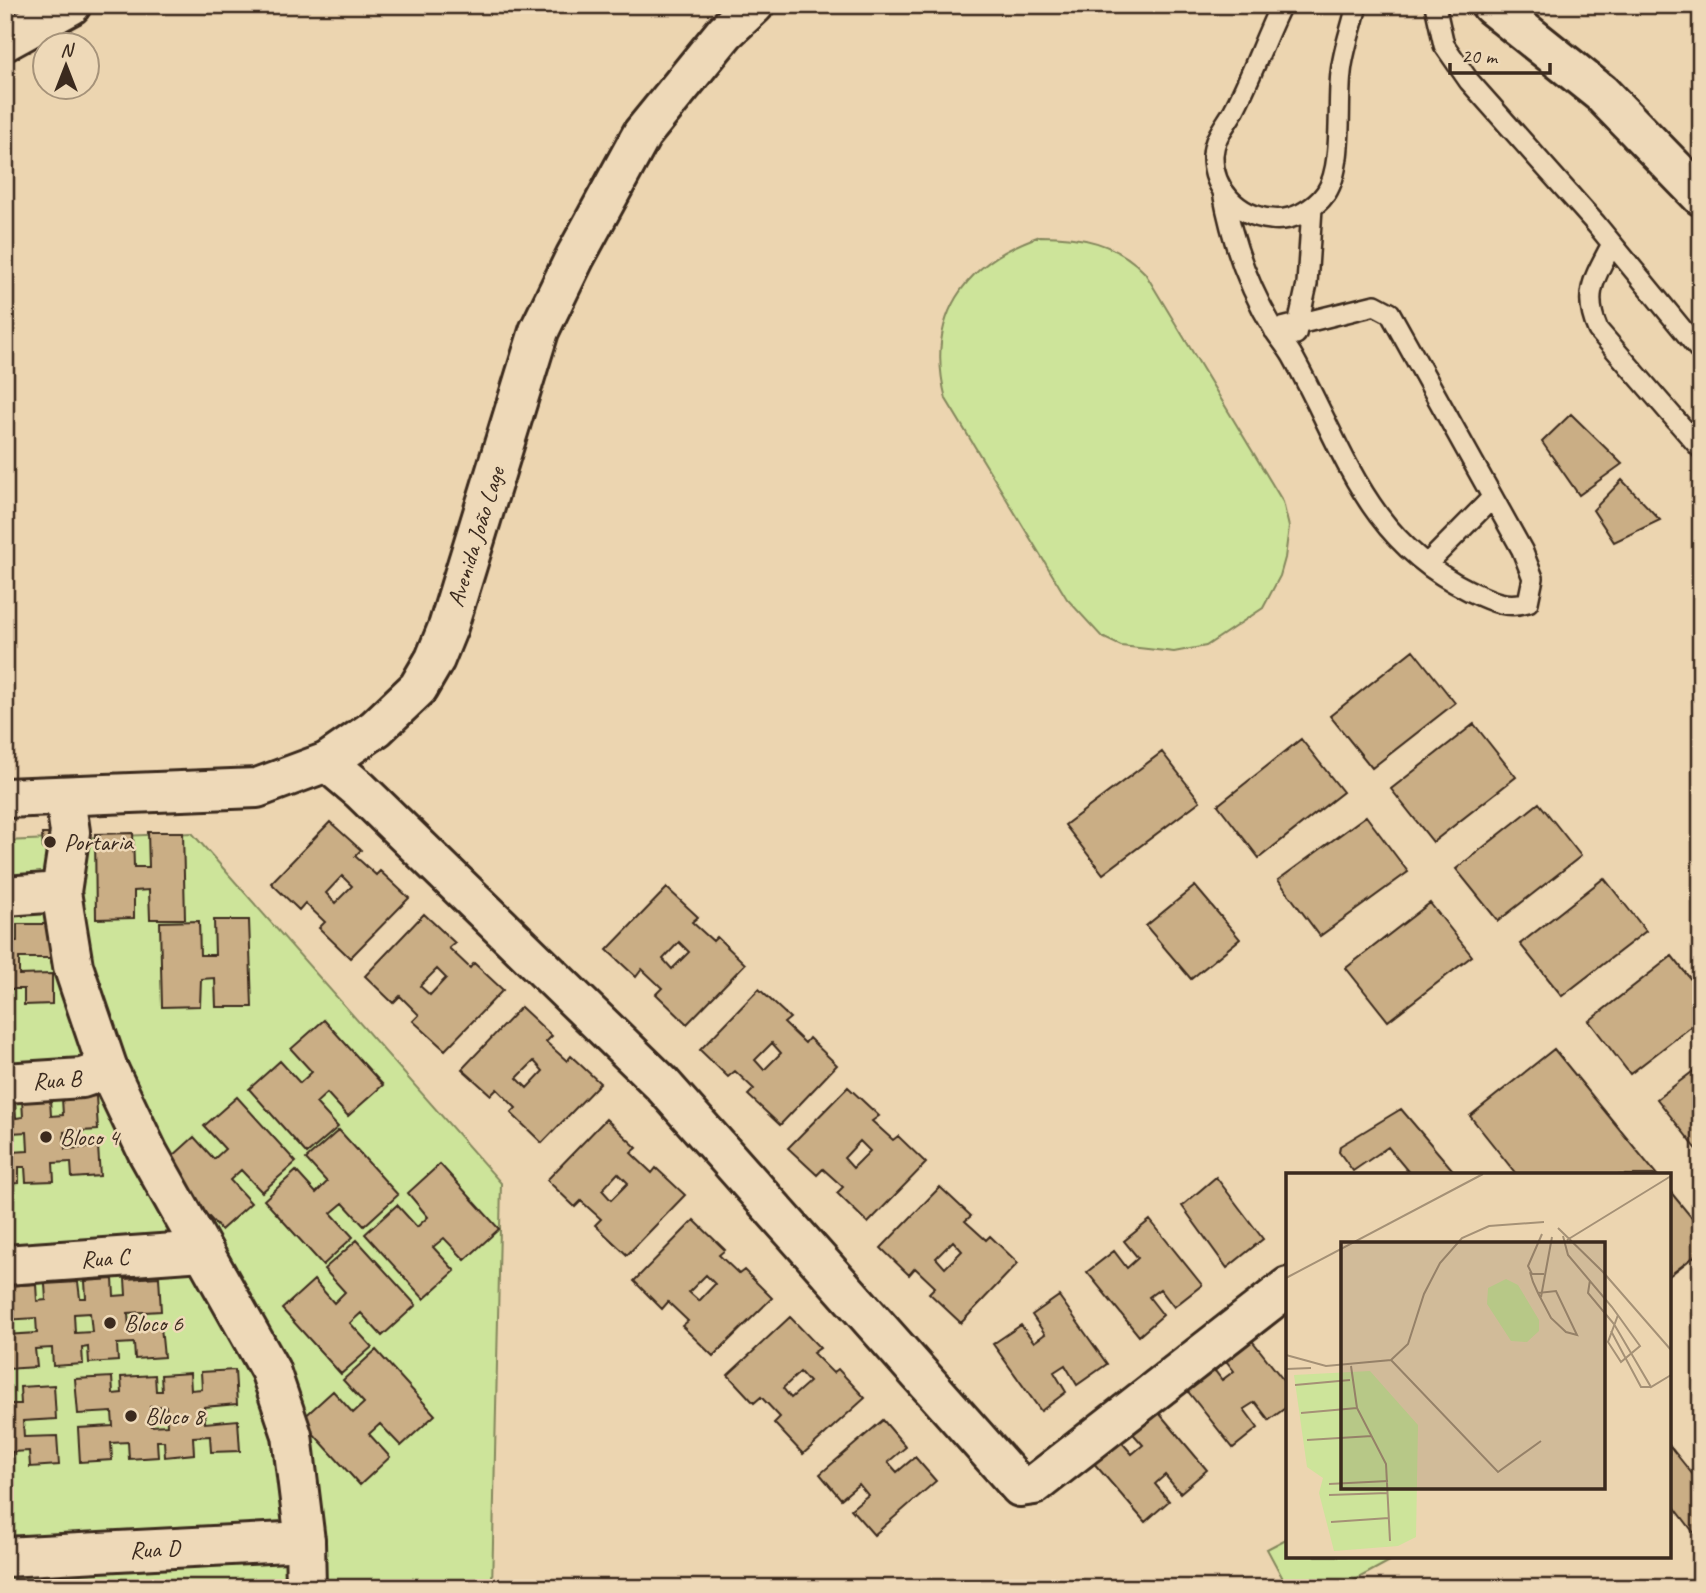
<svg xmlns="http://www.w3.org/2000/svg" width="1706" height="1593" viewBox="0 0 1706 1593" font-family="Caveat,sans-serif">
<rect width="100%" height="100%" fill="#ecd5b0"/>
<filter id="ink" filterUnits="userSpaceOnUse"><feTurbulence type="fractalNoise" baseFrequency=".0143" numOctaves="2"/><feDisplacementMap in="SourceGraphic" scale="14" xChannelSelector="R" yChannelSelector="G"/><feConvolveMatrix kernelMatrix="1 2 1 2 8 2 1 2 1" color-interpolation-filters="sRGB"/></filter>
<g filter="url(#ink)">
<!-- green -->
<path fill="#cde49a" stroke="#84875c" stroke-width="2" d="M1040,236C1080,236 1116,242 1145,273L1283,502L1289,527L1285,558L1280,576L1263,608L1206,646L1174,652L1121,646L1102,637L1067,599L946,399C925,318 963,263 1040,236Z
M192,833L501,1183L492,1588H5V841Z
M1288,1538V1556H1399L1340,1588H1288L1267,1549Z"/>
<!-- building -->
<path fill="#caae85" stroke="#3b2a1e" stroke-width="2" fill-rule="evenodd" d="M1571,414L1622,464L1579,495L1542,442Z
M1622,480L1660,520L1614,542L1593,510Z
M1413,650L1455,703L1372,768L1330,716Z
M1474,724L1516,777L1433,842L1391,789Z
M1301,739L1343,792L1259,858L1218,805Z
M1162,752L1200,801L1103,874L1065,825Z
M1539,803L1581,856L1498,921L1456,869Z
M1366,816L1408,872L1320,936L1278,880Z
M330,822L361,850L355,856L376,875L380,871L409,898L350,958L319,928L325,922L305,903L299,910L271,883ZM342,876L352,886L335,903L326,893Z
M148,832H183L185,919H150L149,890L134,891V918L96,919L95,834L133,833L134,867H149Z
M42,834H58V849H43Z
M1604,878L1646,931L1562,996L1520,944Z
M1195,886L1240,939L1191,979L1146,926Z
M667,888L698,917L692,922L713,941L717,937L745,964L687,1024L656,994L662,988L642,969L636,977L607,950ZM679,942L689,952L672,969L663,959Z
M1430,903L1472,956L1388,1021L1346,968Z
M424,914L455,943L449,948L470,968L474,963L503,990L445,1050L413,1021L419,1015L400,996L393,1003L365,976ZM437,969L446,978L430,995L420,986Z
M214,920H249L252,1007H216L215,978L201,979L200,1006L162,1007L160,922L199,921L200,955H215Z
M5,924L6,941H17V924H51L52,958H19V975L52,974V1004L24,1005V989H6L5,1006Z
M1672,956L1701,992V1019L1630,1074L1589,1021Z
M759,989L790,1018L784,1023L805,1043L809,1038L837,1065L780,1125L748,1095L754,1089L735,1071L728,1077L700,1050ZM772,1043L781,1053L764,1070L755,1060Z
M521,1007L552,1036L546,1042L567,1061L571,1056L600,1083L542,1143L511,1113L516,1108L497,1089L491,1095L462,1069ZM534,1061L543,1071L527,1088L517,1078Z
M324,1020L383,1085L348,1116L327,1093L316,1103L338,1127L307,1154L249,1089L280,1061L300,1083L312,1072L291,1049Z
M1554,1049L1657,1175H1517L1470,1116Z
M1701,1065V1151L1699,1152L1657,1099Z
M848,1087L879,1116L872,1121L893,1140L898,1136L926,1163L868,1223L837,1193L843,1187L823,1169L817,1175L788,1148ZM860,1141L870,1151L853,1168L844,1158Z
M96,1096L98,1130L64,1132L65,1149L98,1147L100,1176L72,1178L71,1162L53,1163L54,1181L26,1182L25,1167H19V1183L5,1184V1102L15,1101L16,1118L23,1117L22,1100L50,1099L51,1116L63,1115L62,1098ZM27,1132L28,1151L12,1152L11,1133Z
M237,1097L296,1162L262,1192L241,1170L230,1180L251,1203L221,1230L162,1166L194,1137L214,1159L225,1149L204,1126Z
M1401,1109L1457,1175H1411L1388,1147L1353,1171L1339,1152L1340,1146Z
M606,1119L637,1148L631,1153L652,1173L656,1168L685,1195L627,1255L595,1225L601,1219L581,1201L575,1207L547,1180ZM618,1173L628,1183L611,1200L602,1190Z
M339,1130L398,1195L364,1226L343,1203L331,1213L353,1237L323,1265L264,1200L296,1171L316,1193L327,1182L306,1159Z
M440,1164L499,1229L465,1260L444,1238L433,1247L455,1271L424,1299L365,1234L397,1205L417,1227L428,1217L408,1193Z
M1216,1177L1263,1239L1227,1268L1182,1206Z
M940,1187L971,1216L965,1221L986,1240L990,1236L1018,1263L961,1323L929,1293L935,1287L915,1268L909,1275L881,1248ZM953,1241L962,1251L945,1268L936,1258Z
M1669,1190L1701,1229V1251L1669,1276Z
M694,1220L725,1250L719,1255L739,1274L744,1270L772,1298L713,1356L682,1326L688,1321L668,1302L662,1309L634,1281ZM706,1275L715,1284L699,1301L689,1292Z
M1150,1220L1202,1285L1174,1307L1160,1289L1149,1297L1163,1315L1139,1336L1087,1272L1114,1251L1127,1268L1138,1258L1124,1241Z
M357,1240L416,1305L382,1336L361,1313L350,1323L372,1347L341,1374L282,1309L314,1280L334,1303L345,1292L324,1269Z
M159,1277L161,1311L128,1313L129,1329L161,1327L164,1357L135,1359L134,1343L117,1344L118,1361L89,1363L88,1347L82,1348L83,1364L53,1366L52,1348L35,1349L37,1367L5,1369V1335L37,1333L36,1318L5,1320V1286L36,1284L37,1301L46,1300L45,1284L78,1282L80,1298H86L85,1281L113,1279L114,1296L126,1295L125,1279ZM90,1313L92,1332L75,1333L74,1314Z
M1059,1296L1107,1364L1077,1385L1065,1365L1054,1372L1066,1392L1041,1411L993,1344L1021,1325L1034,1342L1045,1334L1032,1315Z
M790,1317L820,1348L813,1353L833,1373L838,1369L865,1398L803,1454L774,1423L780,1417L761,1397L754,1403L728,1375ZM800,1372L809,1382L791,1398L783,1388Z
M1246,1333L1288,1386V1406L1269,1420L1255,1402L1244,1409L1258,1428L1233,1448L1182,1384L1209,1363L1222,1380L1234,1371L1220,1353Z
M376,1350L435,1415L401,1446L380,1424L369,1434L390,1457L360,1485L301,1420L333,1391L353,1413L364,1403L343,1380Z
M235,1370L237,1404L204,1407L205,1423L238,1420L240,1451L211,1452L210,1436L193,1437L194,1454L165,1457L164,1441H157L158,1457L129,1459L128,1442L111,1443L112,1460L80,1462L78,1428L113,1426L112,1412L78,1414L75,1379L112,1377L113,1394L122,1393L121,1377L155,1375L156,1391H162L161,1375L190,1373L191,1390L202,1389L201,1372ZM166,1406L167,1425L151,1426L150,1407Z
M54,1385L56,1419L23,1421L24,1437L57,1436L59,1465L30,1467L29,1451L12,1452L13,1470H5V1388H9L10,1404H21L20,1387Z
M1154,1407L1207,1470L1180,1493L1165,1475L1155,1484L1169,1501L1145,1522L1092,1461L1118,1438L1132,1454L1143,1445L1128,1428Z
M883,1420L906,1447L888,1462L897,1472L915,1457L936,1481L874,1535L851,1509L868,1495L859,1484L841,1499L820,1474Z
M1669,1445L1701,1485V1529L1694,1533L1669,1500Z"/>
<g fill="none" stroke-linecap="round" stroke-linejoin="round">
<!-- lane casing -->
<g stroke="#3b2a1e" stroke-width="24">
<path id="lane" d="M1281,5C1264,40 1251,78 1233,112C1225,126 1214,137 1213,155C1212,189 1238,216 1271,219C1291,222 1314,210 1326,193C1344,166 1337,106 1341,73C1343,50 1352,28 1357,5
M1435,5L1444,45L1469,81L1596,224L1701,352
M1223,192C1232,241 1249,289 1275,331C1281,340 1288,348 1293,357C1344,449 1365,539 1468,590C1489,600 1505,609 1528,602L1533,578L1522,550L1390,313L1375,305L1274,330
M1612,244C1595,277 1582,294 1598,330L1701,449
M1296,334L1307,284L1312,208
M1427,564L1492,498"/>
</g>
<!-- street casing -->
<g stroke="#3b2a1e" stroke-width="44">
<g id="street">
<path d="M327,762L360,790L662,1084L1020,1487L1034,1485L1288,1287"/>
<path d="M65,798L70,832L61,892L73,966L108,1069L148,1153L270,1370L292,1435L305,1541L306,1588"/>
<path d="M5,896L61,892"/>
<path id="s1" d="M5,1083L82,1078L108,1069"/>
<path id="s2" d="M5,1265L203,1251"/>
<path id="s3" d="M5,1557L305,1541"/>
</g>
</g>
<!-- secondary casing -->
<g stroke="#3b2a1e" stroke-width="44">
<g id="secondary">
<path d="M1491,5L1601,93L1701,196"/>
<path id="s4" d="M5,798L257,788L327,762L376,728L418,688L435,659L448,627L539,331L575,257L642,134L725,32L754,5"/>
</g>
</g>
<!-- primary casing -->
<g stroke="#3b2a1e" stroke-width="44">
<path id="primary" d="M5,41L71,5"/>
</g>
<!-- lane -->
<use href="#lane" stroke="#eed9b8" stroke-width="19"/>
<!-- street -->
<use href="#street" stroke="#eed9b8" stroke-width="38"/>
<!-- secondary -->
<use href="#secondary" stroke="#eed9b8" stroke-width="38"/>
<!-- primary -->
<use href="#primary" stroke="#eed9b8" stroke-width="38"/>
</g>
</g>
<!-- markers -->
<g fill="#3b2a1e" stroke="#eed9b8" stroke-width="2.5">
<circle cx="50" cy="842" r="7"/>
<circle cx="46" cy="1137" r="7"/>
<circle cx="110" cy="1323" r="7"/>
<circle cx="131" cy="1416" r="7"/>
</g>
<g text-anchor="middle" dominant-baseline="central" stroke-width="5" stroke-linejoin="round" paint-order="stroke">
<!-- street labels -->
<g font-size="24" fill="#3b2a1e" stroke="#eed9b8">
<text stroke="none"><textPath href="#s4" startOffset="607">Avenida João Lage</textPath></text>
<text stroke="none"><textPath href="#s1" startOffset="52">Rua B</textPath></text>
<text stroke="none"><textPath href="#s2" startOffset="100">Rua C</textPath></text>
<text stroke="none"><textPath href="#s3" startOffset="150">Rua D</textPath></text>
</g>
<!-- poi labels -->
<g font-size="24" fill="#3b2a1e" stroke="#eed9b8" text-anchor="start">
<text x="64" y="842">Portaria</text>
<text x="60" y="1137">Bloco 4</text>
<text x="124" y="1323">Bloco 6</text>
<text x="145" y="1416">Bloco 8</text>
</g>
</g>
<!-- overview -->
<g transform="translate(1286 1173)">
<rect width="385" height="385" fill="#ecd5b0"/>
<path d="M220,106L232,112L253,147V158L241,169L225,168L201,131L202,115ZM84,198L132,252L130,364L112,373L48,378L33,320L37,305L21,294L8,202Z" fill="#cde49a"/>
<path fill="none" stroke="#a59176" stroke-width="2" d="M272,55L317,99L385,177M256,61L242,93L246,101H258M277,63L282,82L326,134L354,173L335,189L322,169L332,142M281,67L385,3M244,99L247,109L252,120L265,145L280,159L291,162L270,118L252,120M0,105L197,1M304,107L302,120L328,151L365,214L385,202M255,124L266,64M325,158L355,214H365M0,182L40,193L105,187L122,171L138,121L154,90L176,65L203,53L258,49M105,187L212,299L255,268M65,193L71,235L100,291L104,368M0,196L25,195M9,212L64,207M15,240L71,235M21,267L86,263M43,311L102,308M43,322L102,320M45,349L103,345"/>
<path fill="#3b2a1e" fill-opacity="0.15" stroke="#3b2a1e" stroke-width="3.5" d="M55,69H319V316H55Z"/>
<rect width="385" height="385" fill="none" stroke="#3b2a1e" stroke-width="3.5"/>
</g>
<!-- margin -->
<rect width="1706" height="1593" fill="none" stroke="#eed9b8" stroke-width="28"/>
<rect x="14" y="14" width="1678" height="1565" fill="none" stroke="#3b2a1e" stroke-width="2.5" filter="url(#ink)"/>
<!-- north arrow -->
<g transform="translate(66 66)"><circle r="33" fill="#eed9b8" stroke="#a6937a" stroke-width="2"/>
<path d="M0-5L12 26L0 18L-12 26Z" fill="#3b2a1e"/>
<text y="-10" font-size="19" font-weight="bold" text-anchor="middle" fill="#3b2a1e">N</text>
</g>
<!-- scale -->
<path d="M1450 63v10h100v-10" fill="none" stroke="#3b2a1e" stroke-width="3.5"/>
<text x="1461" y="63" font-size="21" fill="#3b2a1e" stroke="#eed9b8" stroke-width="5" paint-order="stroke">20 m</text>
</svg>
